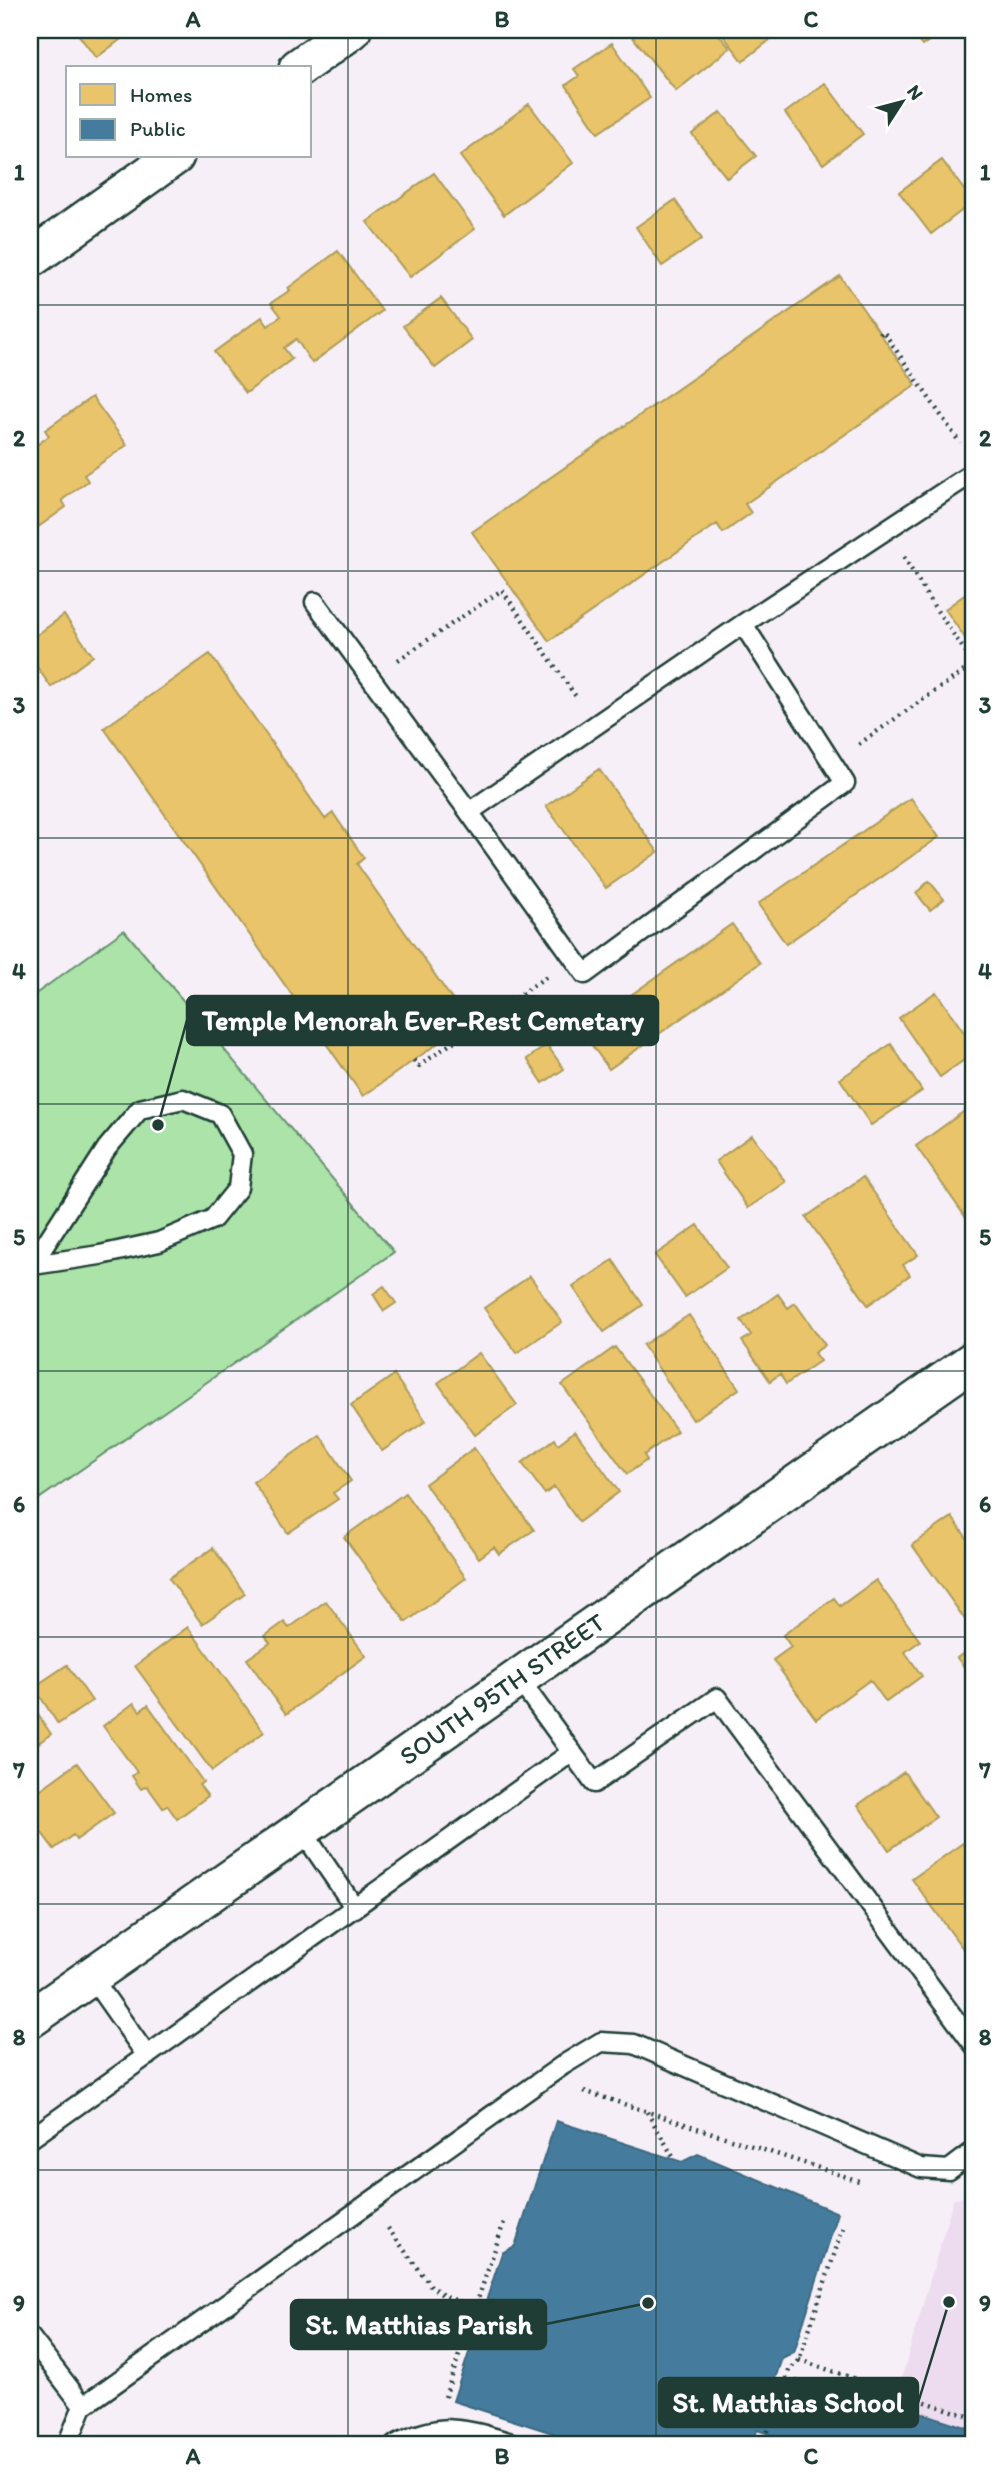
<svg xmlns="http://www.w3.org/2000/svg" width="1004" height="2475" viewBox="0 0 1004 2475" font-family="Itim,sans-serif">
<rect width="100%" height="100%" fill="#f7eff8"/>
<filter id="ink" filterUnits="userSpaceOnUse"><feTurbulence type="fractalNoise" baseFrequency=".0143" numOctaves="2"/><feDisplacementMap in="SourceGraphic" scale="14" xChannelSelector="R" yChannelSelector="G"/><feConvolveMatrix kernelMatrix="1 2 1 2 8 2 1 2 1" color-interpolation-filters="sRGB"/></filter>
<g filter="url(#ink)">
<!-- built -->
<path fill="#eddcef" d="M974,2194V2430L894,2404L953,2200Z"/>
<!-- green -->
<path fill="#abe3a8" stroke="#65906e" stroke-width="2" d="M124,930L394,1252L30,1505V998Z"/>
<!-- homes -->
<path fill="#e9c46a" stroke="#ac9c5a" stroke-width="2" d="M75,30H133L96,58Z
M627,30H715L730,48L676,91Z
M719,30H763L771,39L743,61Z
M909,30H944L922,46Z
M612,43L650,98L598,133L566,85L579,76L574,69Z
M825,83L863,134L823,164L785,113Z
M529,104L573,163L504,215L460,156Z
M721,112L756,156L727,178L692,134Z
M942,160L973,202L931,234L899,192Z
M434,173L475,229L410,277L367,222Z
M675,200L702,239L662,266L636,227Z
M338,251L382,311L312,363L296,339L284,348L292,359L246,393L214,352L262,317L268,326L281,316L271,303L290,290L288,288Z
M840,276L916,385L745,504L751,513L723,533L717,524L549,641L472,532Z
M441,298L472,340L435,368L403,326Z
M92,397L127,445L84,475L88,481L62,500L66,507L30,533V450L49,436L45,430Z
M974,588V651L945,609Z
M64,615L93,656L51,687L30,657V640Z
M210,654L325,819L333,813L364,858L357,864L468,1022L363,1096L104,728Z
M599,769L658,852L606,888L546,806Z
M911,798L939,837L786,944L758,904Z
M929,881L944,899L930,910L916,893Z
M732,924L760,963L609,1069L581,1030Z
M936,992L974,1047V1053L940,1077L899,1018Z
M891,1044L922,1091L871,1125L840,1079Z
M547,1045L564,1069L543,1083L527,1059Z
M966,1110L974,1122L973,1228L916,1146Z
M752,1135L786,1182L748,1208L716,1161Z
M863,1177L918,1255L903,1265L910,1275L868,1305L806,1217Z
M698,1225L727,1268L685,1297L655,1255Z
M613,1260L643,1305L604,1332L573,1287Z
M530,1276L562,1322L517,1353L484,1308Z
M384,1286L396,1303L384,1311L373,1294Z
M778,1294L788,1308L795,1303L825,1345L814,1353L820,1361L786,1384L780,1374L770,1381L742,1341L751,1335L741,1320Z
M689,1315L739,1389L693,1420L643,1345Z
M615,1347L677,1431L644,1455L647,1460L627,1474L562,1385Z
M479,1353L517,1405L475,1435L438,1383Z
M394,1375L426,1421L382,1451L351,1405Z
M575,1431L619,1492L579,1522L554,1487L545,1494L522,1463L555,1439L558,1444Z
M320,1435L351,1481L333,1493L338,1499L288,1533L253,1482Z
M474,1448L534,1530L499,1554L494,1547L479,1558L425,1484Z
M405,1493L466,1578L406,1622L344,1537Z
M952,1517L974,1548V1632L912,1545Z
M213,1548L245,1594L202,1624L169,1578Z
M876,1580L920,1641L905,1652L922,1676L886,1702L870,1680L816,1719L773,1660L791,1647L783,1635L834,1598L840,1606Z
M326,1601L366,1656L286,1714L247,1659L270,1643L265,1636L284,1622L289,1628Z
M188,1627L264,1732L212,1771L135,1666Z
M974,1645V1680L957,1658Z
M67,1665L92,1701L58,1724L34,1687Z
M30,1703L51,1734L30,1749Z
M134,1703L140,1711L148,1705L203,1782L199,1785L208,1796L177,1819L167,1805L163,1808L147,1786L141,1789L132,1776L137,1772L103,1726Z
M77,1763L114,1813L76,1840L73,1835L54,1849L30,1817V1797Z
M904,1772L936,1817L889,1850L858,1805Z
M963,1843L974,1859V1943L964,1950L912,1879Z"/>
<!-- public -->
<path fill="#457b9d" stroke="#3a687e" stroke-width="2" d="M556,2121L682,2162L698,2154L838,2213L794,2352L782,2358L770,2394L789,2401L797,2380L851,2398L853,2390L974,2430V2445H776L778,2437L757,2430L753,2445H590L453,2401L502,2253L515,2246Z"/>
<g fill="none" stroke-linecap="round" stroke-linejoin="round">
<!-- service casing -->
<g stroke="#1f3d34" stroke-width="23">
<path id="service" d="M315,602L469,812L743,624L974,472
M469,812L585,974L845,783L743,624
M30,1268L107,1148L140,1109L183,1099L220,1114L242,1154L238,1188L213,1219L159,1242L100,1255L33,1265
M518,1678L594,1783L717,1698L974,2045
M301,1829L355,1908
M90,1975L147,2056
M30,2139L572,1752
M30,2337L83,2406
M67,2445L83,2406L563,2065L601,2042L634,2044L921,2168L949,2170L974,2151
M395,2445C444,2419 468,2430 518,2445"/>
</g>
<!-- minor casing -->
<g stroke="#1f3d34" stroke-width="42">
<path id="minor" d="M298,68L352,30
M30,259L175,156
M30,2019L974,1360"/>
</g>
<!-- path -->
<path stroke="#1f3d34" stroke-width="4.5" stroke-dasharray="2 5" stroke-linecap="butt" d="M880,334L883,331L960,443
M398,660L502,590L577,698
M859,744L974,664L931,602L904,557
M414,1060L419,1066L547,976
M584,2091L859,2181
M647,2112L675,2160
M388,2228L431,2286L444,2296L475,2307
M799,2360L974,2418
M445,2397L504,2222
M548,2438L571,2445
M763,2445L789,2370L799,2360L843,2228"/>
<!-- service -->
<use href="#service" stroke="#fff" stroke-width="18"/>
<!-- minor -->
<use href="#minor" stroke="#fff" stroke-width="37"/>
</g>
</g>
<!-- grid -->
<path fill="none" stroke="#1f3d34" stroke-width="2" stroke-opacity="0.55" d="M348,30V2445M656,30V2445M30,305H974M30,571H974M30,838H974M30,1104H974M30,1371H974M30,1637H974M30,1904H974M30,2170H974"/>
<g text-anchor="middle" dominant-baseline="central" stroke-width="7" stroke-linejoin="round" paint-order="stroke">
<!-- street labels -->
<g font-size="26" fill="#1f3d34" stroke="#fff">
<text transform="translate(502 1689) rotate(-35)">SOUTH 95TH STREET</text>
</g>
</g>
<!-- callouts -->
<path fill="none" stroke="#1f3d34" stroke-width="2.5" d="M158 1125L187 1020M648 2303L546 2324M949 2302L918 2403"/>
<g fill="#1f3d34" stroke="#fff" stroke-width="2.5">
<circle cx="158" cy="1125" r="7"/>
<circle cx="648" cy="2303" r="7"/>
<circle cx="949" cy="2302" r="7"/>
</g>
<g fill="#1f3d34" stroke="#1f3d34" stroke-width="2.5">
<rect x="187" y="996" width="471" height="49" rx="7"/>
<rect x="291" y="2300" width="255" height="49" rx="7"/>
<rect x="659" y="2378" width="259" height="49" rx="7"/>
</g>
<g font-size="28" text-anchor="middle" font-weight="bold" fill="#fff">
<text x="423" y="1030">Temple Menorah Ever-Rest Cemetary</text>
<text x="419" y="2334">St. Matthias Parish</text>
<text x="788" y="2412">St. Matthias School</text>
</g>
<!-- margin -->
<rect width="1004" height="2475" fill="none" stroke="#fff" stroke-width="77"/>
<!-- legend -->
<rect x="66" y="66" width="245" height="91" fill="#ffffff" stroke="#a5b1ae" stroke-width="2"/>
<rect x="80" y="84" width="35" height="21" fill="#e9c46a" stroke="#a5b1ae" stroke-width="2"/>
<text x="130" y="102" font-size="21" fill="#1f3d34">Homes</text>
<rect x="80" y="119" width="35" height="21" fill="#457b9d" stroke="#a5b1ae" stroke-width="2"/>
<text x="130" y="136" font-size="21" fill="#1f3d34">Public</text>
<!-- north arrow -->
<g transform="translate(902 102) rotate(54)" stroke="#ffffff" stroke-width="5" paint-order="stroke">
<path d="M0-5L12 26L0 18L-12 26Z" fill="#1f3d34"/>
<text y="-10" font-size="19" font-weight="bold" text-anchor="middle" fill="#1f3d34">N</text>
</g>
<rect x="38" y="38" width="927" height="2398" fill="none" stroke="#1f3d34" stroke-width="2.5"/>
<g font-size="23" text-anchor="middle" font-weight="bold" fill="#1f3d34">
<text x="193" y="27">A</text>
<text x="502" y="27">B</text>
<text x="811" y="27">C</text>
<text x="19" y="180">1</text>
<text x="985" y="180">1</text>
<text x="19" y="446">2</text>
<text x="985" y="446">2</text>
<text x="19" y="713">3</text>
<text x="985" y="713">3</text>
<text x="19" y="979">4</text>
<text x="985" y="979">4</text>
<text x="19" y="1245">5</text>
<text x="985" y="1245">5</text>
<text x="19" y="1512">6</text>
<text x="985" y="1512">6</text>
<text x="19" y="1778">7</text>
<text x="985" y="1778">7</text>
<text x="19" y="2045">8</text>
<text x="985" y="2045">8</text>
<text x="19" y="2311">9</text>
<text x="985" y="2311">9</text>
<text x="193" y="2464">A</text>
<text x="502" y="2464">B</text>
<text x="811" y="2464">C</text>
</g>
</svg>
